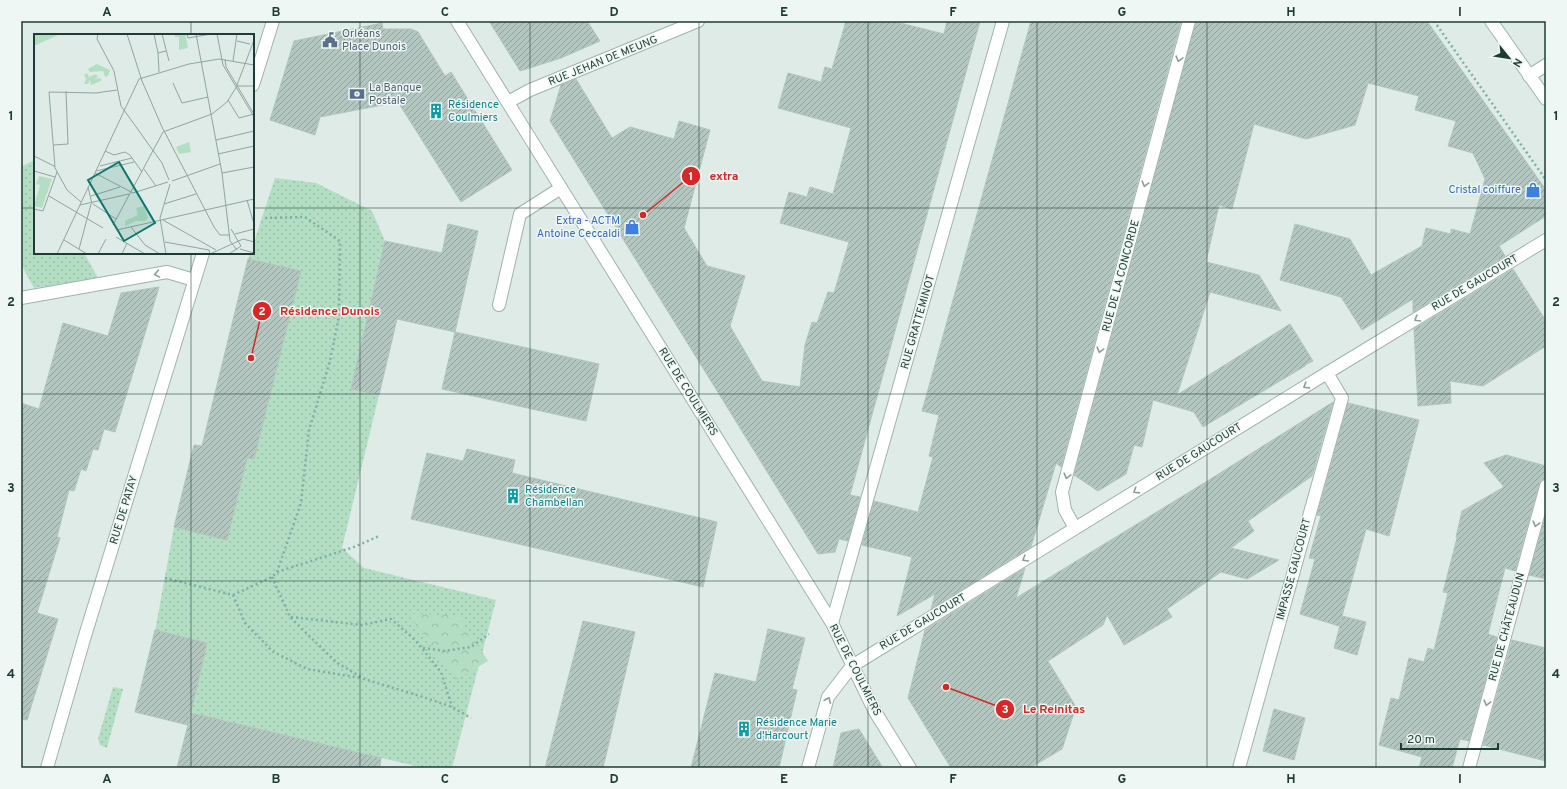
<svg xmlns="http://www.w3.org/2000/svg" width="1567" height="789" viewBox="0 0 1567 789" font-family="Overpass,sans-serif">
<defs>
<pattern id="grass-dots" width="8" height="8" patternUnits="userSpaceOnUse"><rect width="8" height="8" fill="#b4dec3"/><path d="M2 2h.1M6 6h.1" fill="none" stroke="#9abfa8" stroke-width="1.8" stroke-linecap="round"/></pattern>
<pattern id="park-crowns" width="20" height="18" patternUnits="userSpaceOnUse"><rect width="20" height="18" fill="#b4dec3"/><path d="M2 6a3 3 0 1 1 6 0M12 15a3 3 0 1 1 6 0" fill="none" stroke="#9abfa8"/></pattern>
<pattern id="building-hatch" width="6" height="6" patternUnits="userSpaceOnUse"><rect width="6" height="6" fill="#b3c6bf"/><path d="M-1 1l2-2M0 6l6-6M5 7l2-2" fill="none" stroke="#91a29c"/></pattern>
</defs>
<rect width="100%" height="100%" fill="#deebe6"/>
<!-- grass -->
<path fill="url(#grass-dots)" d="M34,160L35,163V253H84L98,278L34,288L21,264V167Z
M275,178L316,183L372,211L385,241L351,389L379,395L342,548L364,568L496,600L452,768H424L191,713L207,643L155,631L174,527L227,540L247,458L254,459L301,271L248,259L250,253H253V245Z
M113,687L123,689L107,748L100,745L98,739Z"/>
<!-- park -->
<path fill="url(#park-crowns)" d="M408,614L458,615L488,661L456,680Z"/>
<!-- building -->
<path fill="url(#building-hatch)" stroke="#b0c5be" d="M489,21H587L600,41L561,58L520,71Z
M846,21H892L944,34L947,21H980L850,495L860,497L848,541L839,539L835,552L818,554L550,121L561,85L576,79L612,138L630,127L674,139L679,121L710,130L684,228L707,266L745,276L730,326L762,381L800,387L805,345L812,322L817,323L828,292L834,293L849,242L780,223L789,192L807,197L810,187L833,194L851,128L778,108L788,73L821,82L825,67L832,69Z
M1031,21H1181L1061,467L1056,463L1031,547L931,609L935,594L897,616L912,557L862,545L874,501L918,512L933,457L929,456L939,415L922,411Z
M1196,21H1427L1546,190V216L1499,246L1505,256L1413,312V299L1362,330L1341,297L1280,280L1295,224L1350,239L1371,275L1422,246L1426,228L1451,234V229L1470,234L1485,179L1473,153L1448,146L1456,121L1415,110L1419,96L1368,83L1355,125L1306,139L1254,124L1232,209L1219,205L1206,262L1259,275L1281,311L1210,292L1177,395L1290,324L1313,361L1305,365V366L1203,427L1194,412L1153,400L1142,447L1134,445L1126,474L1098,491L1074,475Z
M382,23L383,29H411L418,32L445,76L451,72L512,170L461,202L398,102L320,117L315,135L270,120L294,41Z
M448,224L478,231L455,332L397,319L379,395L351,389L385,241L442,253Z
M248,259L301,271L254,459L247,458L227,540L174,527L194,445L202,446Z
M1513,269L1546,321V346L1483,386L1450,381L1451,403L1418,406L1414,329Z
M159,287L115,432L104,429L98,450L93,449L86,471L81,469L74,491L69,490L57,537L60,538L37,613L58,619L27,720L21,719V403L39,409L63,323L108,336L121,293Z
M455,332L599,364L586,421L442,389Z
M1333,402L1312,476L1248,521L1254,531L1231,548L1279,560L1247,579L1221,572L1167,609L1172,617L1124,645L1107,615L1103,625L1048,661L1076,707L1062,749L1030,768H951L908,698L925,630L1025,568L1016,598L1209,480Z
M1348,403L1419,420L1389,536L1366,529L1342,616L1366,622L1357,655L1334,648L1342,618L1339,626L1300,614L1315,559L1309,558L1321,516L1317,515Z
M467,449L515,460L512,473L717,522L703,587L411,519L427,453L463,461Z
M1506,455L1546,466V479L1541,480L1539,484L1515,571L1505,568L1488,634L1497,637L1469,741L1460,739L1452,768H1419L1422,757L1379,745L1391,698L1399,700L1409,658L1424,662L1428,648L1434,650L1448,593L1443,592L1457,538L1456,537L1462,511L1504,487L1484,463Z
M1546,514V579L1529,575Z
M583,621L635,632L603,768H545Z
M768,629L805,638L792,689L797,690L779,768H691L715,673L756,682Z
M155,630L207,643L188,725L135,712Z
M1512,640L1546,648V761L1483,745Z
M1274,709L1305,718L1294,760L1263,751Z
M191,713L381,758L380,768H177Z
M859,729L883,768H833L841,733Z"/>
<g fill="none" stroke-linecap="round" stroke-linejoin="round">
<!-- service casing -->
<g stroke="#a1b3ae" stroke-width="14">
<path id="service" d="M1529,76L1546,65
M499,305L520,214L561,188
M1239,768L1342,398L1327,373"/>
</g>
<!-- minor casing -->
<g stroke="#a1b3ae" stroke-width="14">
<path id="minor" d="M457,21L832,623L874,710L910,768
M253,85L273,21
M508,102L530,90L698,21
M21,298L167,272L194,280
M1075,528L1065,510L1062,492L1189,21
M832,623L1003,21
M47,768L84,639L203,253
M808,768L828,697L852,666L1327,373L1546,240
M1469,768L1546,486"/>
</g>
<!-- secondary casing -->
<g stroke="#9cb8af" stroke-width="14">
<path id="secondary" d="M1491,21L1546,99"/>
</g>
<!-- path -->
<path stroke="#7bb1a4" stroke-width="2.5" stroke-dasharray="2 3" stroke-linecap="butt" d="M1434,21L1546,180
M277,572L354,547L379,536
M272,577L290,617L336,662L364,679L420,696L452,707L471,718
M165,578L233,595L272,577L277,572L301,503L309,430L330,361L339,316L340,241L305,217L262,218
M233,595L245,623L272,651L307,669L361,678
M291,617L362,625L391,619L415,640L441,672L452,707
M423,648L445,651L471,647L489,634"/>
<!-- service -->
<use href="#service" stroke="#fff" stroke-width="12"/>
<!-- minor -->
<use href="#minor" stroke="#fff" stroke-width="12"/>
<!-- secondary -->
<use href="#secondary" stroke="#fff" stroke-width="12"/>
</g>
<!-- one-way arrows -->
<defs><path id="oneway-chevron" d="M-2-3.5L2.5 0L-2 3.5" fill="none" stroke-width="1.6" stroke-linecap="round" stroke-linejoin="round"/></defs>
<g stroke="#8e9e9a">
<use href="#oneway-chevron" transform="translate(1179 59) rotate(105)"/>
<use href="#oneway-chevron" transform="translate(1145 184) rotate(105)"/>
<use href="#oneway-chevron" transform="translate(157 274) rotate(170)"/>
<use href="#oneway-chevron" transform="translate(1417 319) rotate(149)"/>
<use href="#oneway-chevron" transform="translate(1100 350) rotate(105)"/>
<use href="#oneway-chevron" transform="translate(1306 386) rotate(148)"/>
<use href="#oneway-chevron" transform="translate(1067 476) rotate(105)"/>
<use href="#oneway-chevron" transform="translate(1136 491) rotate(148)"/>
<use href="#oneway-chevron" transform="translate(1536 524) rotate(105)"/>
<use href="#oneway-chevron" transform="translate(1025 559) rotate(149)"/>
<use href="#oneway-chevron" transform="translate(828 700) rotate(-67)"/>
<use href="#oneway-chevron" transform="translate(1487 703) rotate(105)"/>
</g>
<!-- grid -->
<path fill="none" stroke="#1e3c36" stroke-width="1" stroke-opacity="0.55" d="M191,21V35M360,21V768M530,21V768M699,21V768M868,21V768M1037,21V768M1207,21V768M1376,21V768M21,208H35M253,208H1546M191,253V768M21,394H1546M21,581H1546"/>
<!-- icons -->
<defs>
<g id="civic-bare" transform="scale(1.2)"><path d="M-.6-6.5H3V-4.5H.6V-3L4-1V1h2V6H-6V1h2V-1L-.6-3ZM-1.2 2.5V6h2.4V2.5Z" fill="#5c6f8a" stroke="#eef7f3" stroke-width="2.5" paint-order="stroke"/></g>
<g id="bank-bare" transform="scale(1.2)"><path d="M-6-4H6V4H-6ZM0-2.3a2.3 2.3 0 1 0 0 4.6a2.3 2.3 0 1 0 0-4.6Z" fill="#5c6f8a" stroke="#eef7f3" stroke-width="2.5" paint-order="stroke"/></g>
<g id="building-bare" transform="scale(1.2)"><path d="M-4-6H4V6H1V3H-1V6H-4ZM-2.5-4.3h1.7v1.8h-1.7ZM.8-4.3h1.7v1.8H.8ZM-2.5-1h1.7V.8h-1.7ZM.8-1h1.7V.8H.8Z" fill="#0f9aa8" stroke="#eef7f3" stroke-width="2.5" paint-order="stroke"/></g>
<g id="shop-bare" transform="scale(1.2)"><path d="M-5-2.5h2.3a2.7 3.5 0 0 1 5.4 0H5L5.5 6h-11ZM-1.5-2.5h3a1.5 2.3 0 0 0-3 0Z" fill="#3f7fe0" stroke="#eef7f3" stroke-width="2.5" paint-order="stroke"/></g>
</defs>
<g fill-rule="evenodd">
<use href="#civic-bare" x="330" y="40"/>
<use href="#bank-bare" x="357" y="94"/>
<use href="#building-bare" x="436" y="111"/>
<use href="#shop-bare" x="1533" y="190"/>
<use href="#shop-bare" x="632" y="227"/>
<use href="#building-bare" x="513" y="496"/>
<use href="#building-bare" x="744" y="729"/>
</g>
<g text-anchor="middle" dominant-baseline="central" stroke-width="3" stroke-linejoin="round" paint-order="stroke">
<!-- service labels -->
<g font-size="11" fill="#4e5e75" stroke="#eef7f3" text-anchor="start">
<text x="342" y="34">Orléans<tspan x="342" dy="13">Place Dunois</tspan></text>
<text x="369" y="88">La Banque<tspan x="369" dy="13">Postale</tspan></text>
</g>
<!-- street labels -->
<g font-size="11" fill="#1e3c36" stroke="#eef7f3">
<text transform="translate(603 61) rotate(-22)">RUE JEHAN DE MEUNG</text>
<text transform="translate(1121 276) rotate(-75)">RUE DE LA CONCORDE</text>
<text transform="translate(1475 283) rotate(-31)">RUE DE GAUCOURT</text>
<text transform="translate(918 322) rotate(-74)">RUE GRATTEMINOT</text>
<text transform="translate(688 392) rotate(58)">RUE DE COULMIERS</text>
<text transform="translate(1199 452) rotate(-32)">RUE DE GAUCOURT</text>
<text transform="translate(124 510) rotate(-73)">RUE DE PATAY</text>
<text transform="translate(1294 569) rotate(-75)">IMPASSE GAUCOURT</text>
<text transform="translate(923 622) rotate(-31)">RUE DE GAUCOURT</text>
<text transform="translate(1507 627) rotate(-75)">RUE DE CHÂTEAUDUN</text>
<text transform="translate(855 670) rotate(63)">RUE DE COULMIERS</text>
</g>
<!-- culture labels -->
<g font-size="11" fill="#0d838f" stroke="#eef7f3" text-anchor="start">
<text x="448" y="105">Résidence<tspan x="448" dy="13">Coulmiers</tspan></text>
<text x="525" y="490">Résidence<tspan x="525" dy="13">Chambellan</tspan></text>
<text x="756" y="723">Résidence Marie<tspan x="756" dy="13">d'Harcourt</tspan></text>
</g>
<!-- shop labels -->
<g font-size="11" fill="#366cbe" stroke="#eef7f3" text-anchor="end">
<text x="1521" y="190">Cristal coiffure</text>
<text x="620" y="221">Extra - ACTM<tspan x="620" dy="13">Antoine Ceccaldi</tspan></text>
</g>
</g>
<!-- overview -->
<g transform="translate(34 34)">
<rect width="220" height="220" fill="#deebe6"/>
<path d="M141,0H151L154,14L145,16V3H141ZM110,172L114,184L111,187H102L91,192V187L104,181L102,174Z" fill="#b4dec3"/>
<path d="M63,30L76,36L74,42L71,43L69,37L56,38L54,35ZM53,39L55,43L62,40L64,43L60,45L67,44V47L57,51L56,46L54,50H50L52,45L50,41ZM155,108L157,118L145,120L142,113Z" fill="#b4dec3"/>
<path d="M0,0H26L0,12ZM5,142L18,145L8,174L0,172L6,151L2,150Z" fill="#b4dec3"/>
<path fill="none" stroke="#91a5a0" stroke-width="1" d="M64,0L63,5L80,37L87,72L128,129L135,146M93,0L108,47L128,93L180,193L186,201H196M120,0L124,19L132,17M128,0L135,27M153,0L154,4L177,0M162,0L188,139L196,207L203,216M183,0L189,31L220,83M203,7L216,10M124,19L125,38M191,25L192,33L220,80M199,27L203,0M139,49L148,69L174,63M203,51L220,6M203,52H220M194,66L205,84L220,80M182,106L220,97M20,111L34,110L32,57M71,117L80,121L91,118L96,121L108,138M184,120L220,112M0,122L20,132L33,156L47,168M66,132L98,124M21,133L15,58L62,59L83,56M110,135L122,152M0,137L21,143M62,137L100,128M61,139L99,159L134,148M188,139L220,133M138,147L186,130M54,153L58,170M15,162L69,194M57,162L86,153M213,166L220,190M59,170L82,185M130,170L162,160M46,171L95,160M0,175L9,177L23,138M129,186L182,216M79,191L129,98L178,80L193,68L203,52M97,193L111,211L126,220M83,196L220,165M201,200L220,195M82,203L111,220M30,206L53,220M131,208L175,216L176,220M45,215L57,170M206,215L220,219M23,220L105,45L155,30L185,25L220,31M64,220L72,205M88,220L93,209M132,220L126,184L136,150M176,220L209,205L220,208M195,220L207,212L197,195"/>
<path fill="#0f766e" fill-opacity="0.15" stroke="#0f766e" stroke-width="2" d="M85,128L121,189L90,207L54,146Z"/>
<rect width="220" height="220" fill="none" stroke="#1e3c36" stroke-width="2"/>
</g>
<!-- callouts -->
<path fill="none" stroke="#d62828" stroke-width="1.5" d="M643 215L691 176M251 358L262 311M946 687L1005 709"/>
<g fill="#d62828" stroke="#eef7f3" stroke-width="1.5">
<circle cx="643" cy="215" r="4"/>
<circle cx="251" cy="358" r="4"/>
<circle cx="946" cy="687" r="4"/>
<circle cx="691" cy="176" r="10"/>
<circle cx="262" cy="311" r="10"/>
<circle cx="1005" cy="709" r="10"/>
</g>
<g font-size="12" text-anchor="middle" font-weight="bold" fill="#fff">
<text x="691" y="180">1</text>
<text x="262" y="315">2</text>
<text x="1005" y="713">3</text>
</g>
<g font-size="12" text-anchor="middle" font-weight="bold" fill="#d62828" stroke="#eef7f3" stroke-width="3" stroke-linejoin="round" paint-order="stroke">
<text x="724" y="180">extra</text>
<text x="330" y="315">Résidence Dunois</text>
<text x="1054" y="713">Le Reinitas</text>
</g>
<!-- border -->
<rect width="1567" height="789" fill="none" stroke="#eef7f3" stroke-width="44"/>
<!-- north arrow -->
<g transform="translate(1509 58) rotate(120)" stroke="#eef7f3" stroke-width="3" paint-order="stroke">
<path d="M0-3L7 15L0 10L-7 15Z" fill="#1e3c36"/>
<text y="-6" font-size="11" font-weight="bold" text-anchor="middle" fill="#1e3c36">N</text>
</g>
<!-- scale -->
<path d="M1401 743v6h97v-6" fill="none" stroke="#1e3c36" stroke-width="2"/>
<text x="1407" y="743" font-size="12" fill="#1e3c36" stroke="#eef7f3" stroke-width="3" paint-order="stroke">20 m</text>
<rect x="22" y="22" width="1523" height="745" fill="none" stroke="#1e3c36" stroke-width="1.5"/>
<g font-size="13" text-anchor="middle" font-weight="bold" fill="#1e3c36">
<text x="107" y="16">A</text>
<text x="276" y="16">B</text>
<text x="445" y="16">C</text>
<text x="614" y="16">D</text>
<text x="784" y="16">E</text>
<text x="953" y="16">F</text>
<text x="1122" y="16">G</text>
<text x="1291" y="16">H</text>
<text x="1460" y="16">I</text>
<text x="11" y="120">1</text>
<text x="1556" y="120">1</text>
<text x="11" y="306">2</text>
<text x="1556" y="306">2</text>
<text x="11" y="492">3</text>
<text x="1556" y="492">3</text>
<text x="11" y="678">4</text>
<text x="1556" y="678">4</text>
<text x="107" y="783">A</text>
<text x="276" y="783">B</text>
<text x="445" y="783">C</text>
<text x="614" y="783">D</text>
<text x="784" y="783">E</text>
<text x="953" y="783">F</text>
<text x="1122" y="783">G</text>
<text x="1291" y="783">H</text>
<text x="1460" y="783">I</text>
</g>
</svg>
